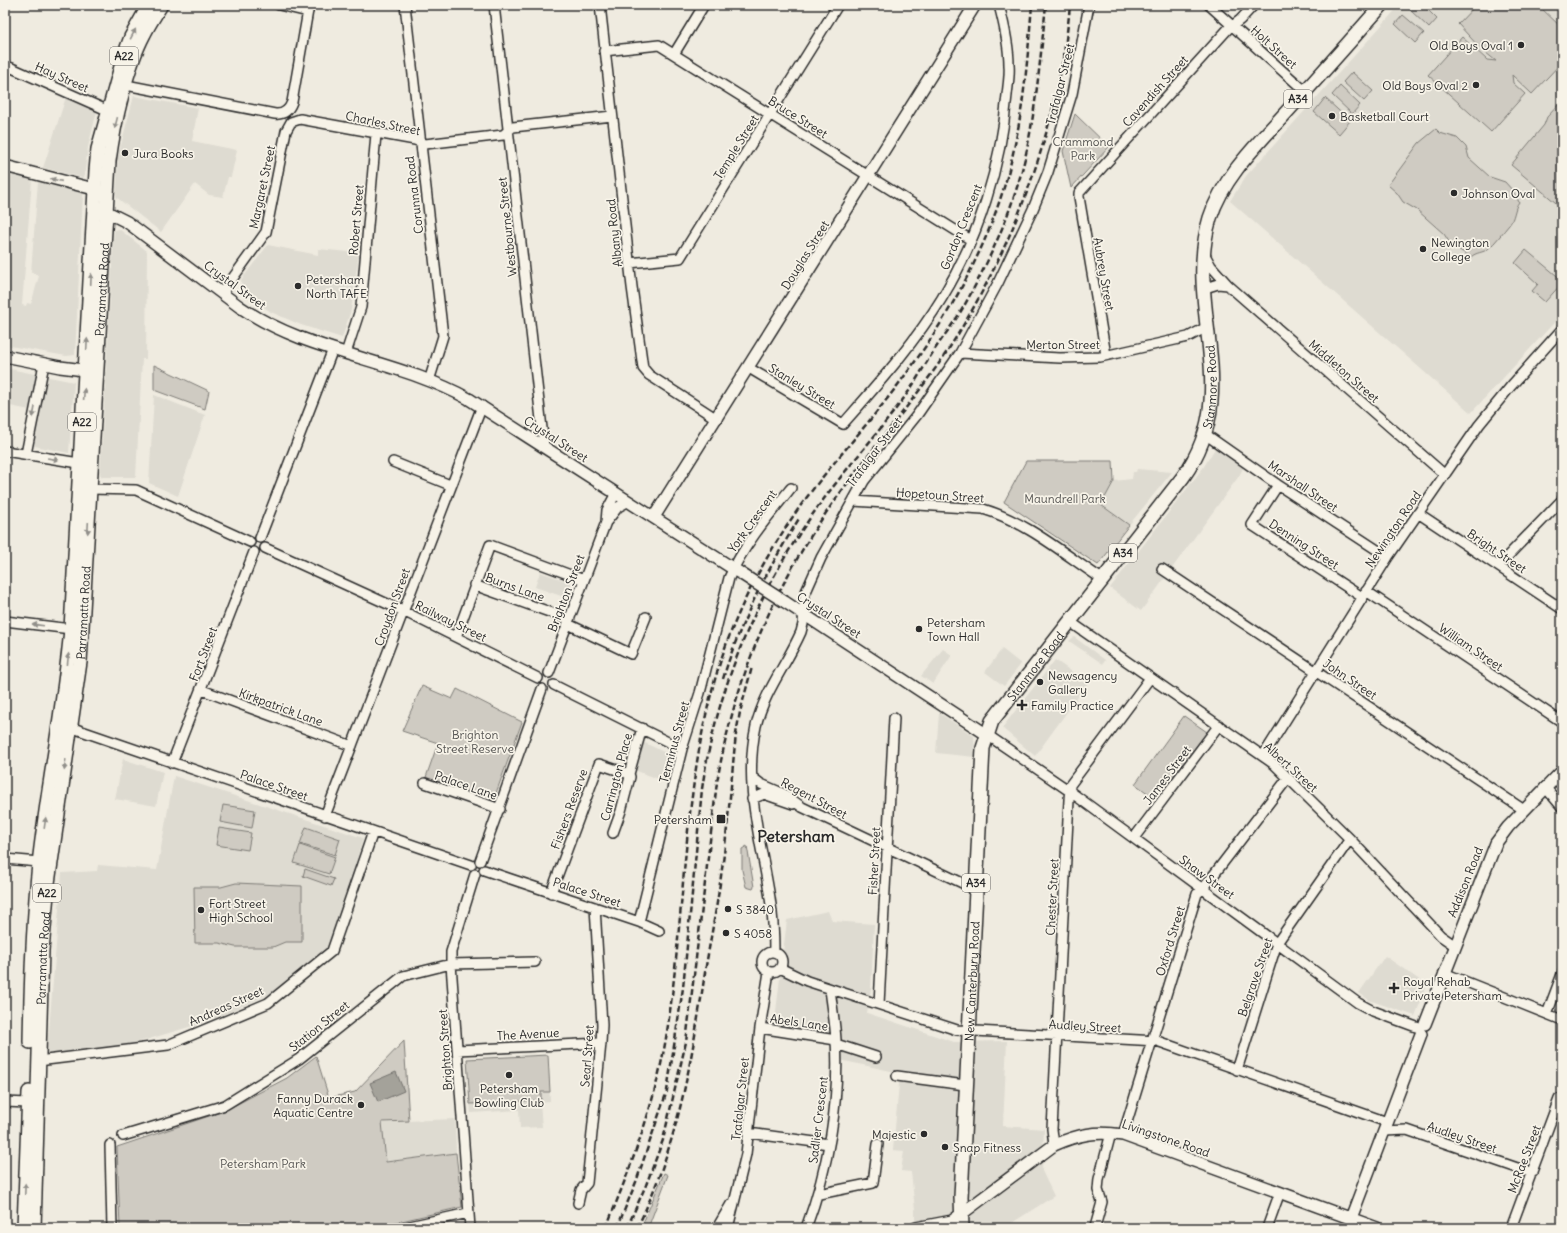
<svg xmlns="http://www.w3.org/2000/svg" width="1567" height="1233" viewBox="0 0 1567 1233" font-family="Delius,sans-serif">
<rect width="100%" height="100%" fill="#efebe0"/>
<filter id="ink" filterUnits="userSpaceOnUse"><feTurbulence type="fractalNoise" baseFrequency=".025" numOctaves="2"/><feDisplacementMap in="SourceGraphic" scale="8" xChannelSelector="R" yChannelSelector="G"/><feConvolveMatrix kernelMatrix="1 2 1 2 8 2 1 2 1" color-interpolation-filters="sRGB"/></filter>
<g filter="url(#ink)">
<!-- built -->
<path fill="#dedbd1" d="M1400,5H1552L1562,14V314L1471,413L1230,201L1246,176Z
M134,96L198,108L192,141L237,150L231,177H228L223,197L209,195L195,184L161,232L116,197L118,156Z
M66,97L97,111L88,147L84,178L43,168Z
M5,172L32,179L22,305L26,306L27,303L31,304L39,276L31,272L38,181L83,193L75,355L66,356L5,345Z
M119,229L147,251L146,359H142L136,477H102L100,474L114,230Z
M268,245L318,255V249L359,253L351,310L342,338L301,325L271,312L242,292L241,280Z
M5,368L74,382L69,453L30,445L35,411L5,405Z
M154,395L205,415L178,496L149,483Z
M1219,442L1247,460L1239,476L1141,611L1110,588L1203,468Z
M1137,469L1172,472L1129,525L1101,505L1114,481L1132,479L1133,472H1136Z
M540,572L572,583L567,598L535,587Z
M1074,637L1105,660L1103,664L1069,641Z
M943,649L952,655L933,684L921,676Z
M1002,649L1021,664L1004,686L985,672Z
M1055,660L1088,683L1035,756L1002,728Z
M939,713L974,736L975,757L936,753Z
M641,741L674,757L667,782L634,770Z
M123,759L163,772L156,806L115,799Z
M174,776L363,838L333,947L290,984L209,1021L129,1045L47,1054L62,873L97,871L98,865L157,870Z
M828,911L832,921L874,924L871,989L867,1013L954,1042L1007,1041L1003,1126L1044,1129L1042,1171L1054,1196L1004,1228H915V1210L911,1172L901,1171L904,1151L893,1150L900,1073L840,1060L838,1036L774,1028L787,920Z
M1385,956L1421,981L1428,983L1415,1016L1369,1000L1359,993Z
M548,1055L550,1101L540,1102L542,1127L520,1128L519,1110L471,1113L467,1059Z
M455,1119L456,1153L386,1162L382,1122Z"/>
<!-- green -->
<path fill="#cfcbc2" stroke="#7d7b76" d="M1413,5H1423L1437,19L1429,28L1409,9Z
M1476,5H1538L1562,28V62L1532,94L1512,75L1513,83L1525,94L1491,132L1428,75L1462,37L1487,60L1496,61L1480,48L1458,24Z
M1403,15L1424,33L1415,43L1395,24Z
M1352,72L1373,91L1364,101L1343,82Z
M1340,86L1360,105L1352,114L1332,95Z
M1325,98L1350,121L1339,134L1314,112Z
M1562,101V208L1511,165L1544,125L1547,117Z
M1075,114L1109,147L1071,188L1063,151Z
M1436,129L1440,133L1457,138L1466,147L1469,158L1490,177L1505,182L1513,191L1519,202C1514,208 1515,218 1509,225C1503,232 1496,242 1488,249C1483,253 1476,252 1471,257L1451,245L1444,234L1417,210L1403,202L1397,193L1388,185L1419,143Z
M1526,250L1562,280V283L1545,302L1532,291L1538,284L1515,263Z
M154,365L209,391L205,409L154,390Z
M1026,461H1113L1114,481L1101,505L1129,525L1098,565L1004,502Z
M422,686L452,699L457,689L522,722L492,804L425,780L438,743L402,731Z
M1184,716L1207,732L1156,799L1135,784Z
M223,805L255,810L252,828L220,822Z
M306,827L340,839L335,855L300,844Z
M219,828L251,833L248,850L216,845Z
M300,845L335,857L329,874L294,863Z
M747,846L754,887L753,889L746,887L742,870V849Z
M305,869L334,879L331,886L303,876Z
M236,883L302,886V942H285L273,947H235L219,943H195L194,887H221Z
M404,1041L409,1121L382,1122L386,1162L456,1153L462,1207L371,1228H120L117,1147L224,1111L287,1078L316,1056L329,1098L355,1092Z
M548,1055L550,1092H541V1100L470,1104L467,1059Z
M664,1173L668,1175L648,1228H641Z"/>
<!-- water -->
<path fill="#a4a29a" stroke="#74726e" d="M396,1072L404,1091L378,1102L370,1083Z"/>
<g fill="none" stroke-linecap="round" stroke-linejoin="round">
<!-- minor casing -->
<g stroke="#2b2b2b" stroke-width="12">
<path id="minor" d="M279,5L308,12
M405,5L443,336L429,381
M494,5L544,446
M600,5L632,287L643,368L649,375L717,419
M1209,5L1305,91
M604,51L659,45L971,240
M674,54L704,5
M5,65L109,111
M126,85L275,114C284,115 289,110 292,102L309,5
M1204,253L1211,266L1228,285L1445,475
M629,263L680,258L838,5
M1205,288L1218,284L1228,285
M222,293L266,232L286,131L291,122L300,119L415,140L425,144L503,135L513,127L612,116
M346,353L361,307L376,134
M960,353L1060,358L1100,357L1188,337L1207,327
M1106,355L1079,197V193L1228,29L1240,20L1254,5
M749,368L843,424C878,384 914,344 942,298C979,237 1001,166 1007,95C1008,85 1010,75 1009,65C1009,45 1004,24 999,5
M1205,434L1278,485L1388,557
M5,451L79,463
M26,454L44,364
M393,462L450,485
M1278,485L1252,525L1362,597
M90,489L136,490L250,542
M853,501L983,509C1027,522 1064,554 1102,579
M1418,513L1562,609
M607,521L618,507L629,501
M260,538L333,349
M265,548L403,611L538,678
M1498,566L1562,500
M1162,569L1524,810
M474,585L569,619
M1366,591L1562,722
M5,621L71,629
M1069,621L1274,764L1350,839L1441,936L1454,945
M568,624L631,654L646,617
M456,637L490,545L584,580
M549,673L606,522L607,510L616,493
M554,685L682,749
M202,690L352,746
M70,727L471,865
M986,734L1068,790L1358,1003L1373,1011L1419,1028
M1263,756L1388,557L1479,425L1511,386L1562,329
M172,763L254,552
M752,777L761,784L784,794L802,807L975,889
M425,783L500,809
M1545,787L1562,807
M752,799L764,794L793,804
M325,816L482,406
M613,833L621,811L630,777L629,774L642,728
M1134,838L1219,725
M5,859L39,862
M480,861L542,689
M484,870L639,922L659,931
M551,893L599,764L629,774
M639,922L682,749L700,693L729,578C743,546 769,515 791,488
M774,952C774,934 773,916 770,898C761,839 743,786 756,726C764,692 787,664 801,632L803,624L805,594L821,558L864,481L917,415L960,353L998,283L1033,209L1048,172L1072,94L1089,5
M762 962a10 10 0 1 1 20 0a10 10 0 1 1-20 0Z
M780,968L807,981L957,1030L1157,1041L1387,1122
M1444,973L1562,1020
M879,1004L894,718
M1547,1014L1562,974
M760,1028L836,1040
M836,1044L876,1057
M457,1050L601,1043
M38,1061L168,1045L268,1003L332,951L373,832
M1237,1070L1277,943L1350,839
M897,1076L965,1085
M5,1102L28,1103
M1384,1131L1407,1130L1532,1173
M749,1133L829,1144
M1123,1135L1197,894L1206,885L1288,778
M123,1136L225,1105L299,1059L403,976L451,964L535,962
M110,1145L112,1228
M1054,1145L1052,1129L1069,800L1070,785L1150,678
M819,1194L873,1183L878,1144
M578,1203L581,1190L587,1183L601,1043L602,1025L595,907
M401,1228L468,1213
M470,1228L451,964V952L475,874
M717,1228L731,1204
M728,1228L746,1154L760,1028L769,972
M806,1228C828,1169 840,1103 836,1040C835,1023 832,1006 830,989
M1097,1228L1095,1227L1102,1202L1098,1190L1099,1179L1111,1133
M1267,1228L1280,1192
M1511,1228L1559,1099"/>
</g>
<!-- major casing -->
<g stroke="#2b2b2b" stroke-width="14">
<path id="major" d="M5,166L94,189
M99,208L127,222L240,307C309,354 397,359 469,399L740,573
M5,356L60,367L92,371
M654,517L975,5
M785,602L986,734
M1425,1024L1496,843L1508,827L1562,771
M1351,1218L1421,1034
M916,1228L952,1221L1054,1145C1079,1134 1096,1131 1123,1135L1377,1228"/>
</g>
<!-- highway casing -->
<g stroke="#2b2b2b" stroke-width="16">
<g id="highway">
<path d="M30,1042C31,982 33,923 39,864C48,785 64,708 71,629L96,171L98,149L124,56L131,37L149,5"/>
<path d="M24,1228L29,1092"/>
<path id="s1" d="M34,1228L42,950L48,883L80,662L109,161C114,123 126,68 144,34C149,24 155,15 161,5"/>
<path id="s2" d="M962,1228L961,1197L983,748L992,721L1183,477C1245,391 1183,307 1210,218C1224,174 1262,140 1292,106C1322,73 1352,39 1382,5"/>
</g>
</g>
<!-- minor -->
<use href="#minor" stroke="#f7f3e8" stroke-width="9"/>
<!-- major -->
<use href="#major" stroke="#f7f3e8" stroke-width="11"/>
<!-- highway -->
<use href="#highway" stroke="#f7f3e8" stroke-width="13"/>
<!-- rail -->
<path stroke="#2b2b2b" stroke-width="2.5" stroke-dasharray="6 3" stroke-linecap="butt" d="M723,679C740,621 768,569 800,517
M606,1228C631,1166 655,1105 666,1038C687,908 681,771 726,645C744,595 770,549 801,505C831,464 866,427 897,386C952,314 997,233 1015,144C1025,98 1028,51 1032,5
M617,1228L636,1182L667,1091L683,988L702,789C716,691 757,592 815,511C844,470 880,432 909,391C919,376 927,361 937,346C946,333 956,320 964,306C992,256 1017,201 1028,144C1037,98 1041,52 1046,5
M627,1228L646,1185L663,1140L686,1042L717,782C736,672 779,574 846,485C879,440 917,397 948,350C1014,247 1059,127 1070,5
M637,1228C679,1142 692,1059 706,966C711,936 717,906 721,876C728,829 731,781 736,734L740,712L752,667"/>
<!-- major-bridge casing -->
<g stroke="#2b2b2b" stroke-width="14" stroke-linecap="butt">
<path id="major-bridge" d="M740,573L785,602"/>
</g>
<!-- major-bridge -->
<use href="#major-bridge" stroke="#f7f3e8" stroke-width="11"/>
</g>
<!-- one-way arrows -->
<defs><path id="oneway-solid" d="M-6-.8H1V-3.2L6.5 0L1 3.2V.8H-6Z"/></defs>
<g fill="#918f8a">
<use href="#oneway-solid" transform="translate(133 34) rotate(-62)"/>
<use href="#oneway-solid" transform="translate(116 123) rotate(104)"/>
<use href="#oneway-solid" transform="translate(56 180) rotate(-167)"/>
<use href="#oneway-solid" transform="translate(91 279) rotate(-87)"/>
<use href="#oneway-solid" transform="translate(87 344) rotate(-87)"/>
<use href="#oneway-solid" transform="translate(84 394) rotate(-86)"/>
<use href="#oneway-solid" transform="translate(34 412) rotate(101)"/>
<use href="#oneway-solid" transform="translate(53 459) rotate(9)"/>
<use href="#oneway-solid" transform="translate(88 528) rotate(93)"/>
<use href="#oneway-solid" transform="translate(38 625) rotate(-173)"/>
<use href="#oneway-solid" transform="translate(68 659) rotate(-84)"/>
<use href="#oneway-solid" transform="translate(65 765) rotate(98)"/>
<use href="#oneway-solid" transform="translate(45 823) rotate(-82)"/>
<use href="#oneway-solid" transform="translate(25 1189) rotate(-88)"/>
</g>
</g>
<!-- markers -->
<g fill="#2b2b2b" stroke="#f7f3e8" stroke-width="1.5">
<circle cx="1521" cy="45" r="4"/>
<circle cx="1476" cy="85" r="4"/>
<circle cx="1332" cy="116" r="4"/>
<circle cx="125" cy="153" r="4"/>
<circle cx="1454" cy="193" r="4"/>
<circle cx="1423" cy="249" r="4"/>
<circle cx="298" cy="286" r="4"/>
<circle cx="919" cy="629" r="4"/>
<circle cx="1040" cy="682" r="4"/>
<path d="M1020 699h4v4h4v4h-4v4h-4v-4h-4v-4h4z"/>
<rect x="716" y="814" width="10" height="10" rx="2"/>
<circle cx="728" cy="909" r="4"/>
<circle cx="201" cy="910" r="4"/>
<circle cx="726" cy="933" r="4"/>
<path d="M1392 982h4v4h4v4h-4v4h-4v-4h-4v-4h4z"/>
<circle cx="509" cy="1075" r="4"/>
<circle cx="361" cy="1105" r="4"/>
<circle cx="924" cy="1134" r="4"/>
<circle cx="945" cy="1147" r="4"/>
</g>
<g text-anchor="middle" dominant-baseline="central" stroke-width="3.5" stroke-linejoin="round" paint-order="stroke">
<!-- shield labels -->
<g fill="#f7f3e8" stroke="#686764" stroke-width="1">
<rect x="110" y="47" width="28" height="18" rx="3"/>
<rect x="1284" y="90" width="28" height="18" rx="3"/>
<rect x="68" y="413" width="28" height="18" rx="3"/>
<rect x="1109" y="544" width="28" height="18" rx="3"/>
<rect x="962" y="874" width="28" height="18" rx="3"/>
<rect x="33" y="884" width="28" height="18" rx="3"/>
</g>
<g font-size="11" font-weight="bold" fill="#2b2b2b">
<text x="124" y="56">A22</text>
<text x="1298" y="99">A34</text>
<text x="82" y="422">A22</text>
<text x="1123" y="553">A34</text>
<text x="976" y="883">A34</text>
<text x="47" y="893">A22</text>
</g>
<!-- poi labels -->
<g font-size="12" fill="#2b2b2b" stroke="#f7f3e8" text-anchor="start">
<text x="1513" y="45" text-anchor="end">Old Boys Oval 1</text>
<text x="1468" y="85" text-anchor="end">Old Boys Oval 2</text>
<text x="1340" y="116">Basketball Court</text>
<text x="133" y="153">Jura Books</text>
<text x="1462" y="193">Johnson Oval</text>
<text x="1431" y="242">Newington<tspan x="1431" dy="14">College</tspan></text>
<text x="306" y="279">Petersham<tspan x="306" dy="14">North TAFE</tspan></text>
<text x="927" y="622">Petersham<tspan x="927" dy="14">Town Hall</tspan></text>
<text x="1048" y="675">Newsagency<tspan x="1048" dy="14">Gallery</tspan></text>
<text x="1031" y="705">Family Practice</text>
<text x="712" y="819" text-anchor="end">Petersham</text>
<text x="209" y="903">Fort Street<tspan x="209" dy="14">High School</tspan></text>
<text x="736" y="909">S 3840</text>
<text x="734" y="933">S 4058</text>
<text x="1403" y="981">Royal Rehab<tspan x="1403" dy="14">Private Petersham</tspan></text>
<text x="509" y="1088" text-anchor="middle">Petersham<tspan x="509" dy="14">Bowling Club</tspan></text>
<text x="353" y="1098" text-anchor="end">Fanny Durack<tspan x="353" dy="14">Aquatic Centre</tspan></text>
<text x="916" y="1134" text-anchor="end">Majestic</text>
<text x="953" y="1147">Snap Fitness</text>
</g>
<!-- street labels -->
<g font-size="12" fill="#2b2b2b" stroke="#f7f3e8">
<text transform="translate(1274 47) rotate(42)">Holt Street</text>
<text transform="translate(62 77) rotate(24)">Hay Street</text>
<text transform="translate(1060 84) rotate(-76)">Trafalgar Street</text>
<text transform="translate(1155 91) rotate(-48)">Cavendish Street</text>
<text transform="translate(798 117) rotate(32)">Bruce Street</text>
<text transform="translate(383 123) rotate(12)">Charles Street</text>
<text transform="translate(736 147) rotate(-58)">Temple Street</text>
<text transform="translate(262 187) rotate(-78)">Margaret Street</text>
<text transform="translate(414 195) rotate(-97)">Corunna Road</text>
<text transform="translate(356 220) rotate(-85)">Robert Street</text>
<text transform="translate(507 227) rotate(-96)">Westbourne Street</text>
<text transform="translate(961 227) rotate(-68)">Gordon Crescent</text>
<text transform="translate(614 233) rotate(-96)">Albany Road</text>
<text transform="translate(805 255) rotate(-58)">Douglas Street</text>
<text transform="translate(1104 274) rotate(80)">Aubrey Street</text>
<text transform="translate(235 285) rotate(36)">Crystal Street</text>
<text stroke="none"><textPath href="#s1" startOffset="942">Parramatta Road</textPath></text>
<text x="1063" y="344">Merton Street</text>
<text transform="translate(1344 371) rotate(41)">Middleton Street</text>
<text transform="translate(802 386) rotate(31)">Stanley Street</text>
<text stroke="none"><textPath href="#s2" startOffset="915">Stanmore Road</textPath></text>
<text transform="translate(556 439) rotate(33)">Crystal Street</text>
<text transform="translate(874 452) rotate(-53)">Trafalgar Street</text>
<text transform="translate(1303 486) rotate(34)">Marshall Street</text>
<text transform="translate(940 495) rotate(4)">Hopetoun Street</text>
<text transform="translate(752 521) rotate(-54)">York Crescent</text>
<text transform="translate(1393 529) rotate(-56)">Newington Road</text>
<text transform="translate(1304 544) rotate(33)">Denning Street</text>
<text transform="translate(1497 551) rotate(34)">Bright Street</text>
<text transform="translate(515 587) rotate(20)">Burns Lane</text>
<text transform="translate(566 593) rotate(-69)">Brighton Street</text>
<text transform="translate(392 607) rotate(-70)">Croydon Street</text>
<text stroke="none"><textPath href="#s1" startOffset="618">Parramatta Road</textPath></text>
<text transform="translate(829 615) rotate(33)">Crystal Street</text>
<text transform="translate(451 621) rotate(26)">Railway Street</text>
<text transform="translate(1471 647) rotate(34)">William Street</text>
<text transform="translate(203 654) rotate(-69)">Fort Street</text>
<text stroke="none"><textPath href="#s2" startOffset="579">Stanmore Road</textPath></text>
<text transform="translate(1350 679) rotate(34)">John Street</text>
<text transform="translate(281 707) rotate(20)">Kirkpatrick Lane</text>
<text transform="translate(674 742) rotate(-75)">Terminus Street</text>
<text transform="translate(1291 767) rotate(42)">Albert Street</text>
<text transform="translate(1167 775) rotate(-53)">James Street</text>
<text transform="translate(616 777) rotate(-75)">Carrington Place</text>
<text transform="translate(274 785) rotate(19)">Palace Street</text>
<text transform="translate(466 785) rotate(19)">Palace Lane</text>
<text transform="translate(814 798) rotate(28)">Regent Street</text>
<text transform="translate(569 809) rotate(-70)">Fishers Reserve</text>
<text transform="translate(874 861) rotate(-87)">Fisher Street</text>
<text transform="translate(1207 877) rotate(36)">Shaw Street</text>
<text transform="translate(1465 882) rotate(-68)">Addison Road</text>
<text transform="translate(587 892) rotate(18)">Palace Street</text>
<text transform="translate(1052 897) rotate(-87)">Chester Street</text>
<text transform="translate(1170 941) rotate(-73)">Oxford Street</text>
<text stroke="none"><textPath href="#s1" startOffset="270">Parramatta Road</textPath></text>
<text transform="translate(1255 977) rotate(-71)">Belgrave Street</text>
<text stroke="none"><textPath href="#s2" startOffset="247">New Canterbury Road</textPath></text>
<text transform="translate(226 1006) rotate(-24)">Andreas Street</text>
<text transform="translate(799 1022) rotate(8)">Abels Lane</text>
<text transform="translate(319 1026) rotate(-39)">Station Street</text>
<text transform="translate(1085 1026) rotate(3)">Audley Street</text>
<text transform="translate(528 1034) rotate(-3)">The Avenue</text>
<text transform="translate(445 1050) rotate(-94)">Brighton Street</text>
<text transform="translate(587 1056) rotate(-86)">Searl Street</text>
<text transform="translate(740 1099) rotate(-84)">Trafalgar Street</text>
<text transform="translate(818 1120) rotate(-83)">Sadlier Crescent</text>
<text transform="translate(1462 1137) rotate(19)">Audley Street</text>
<text transform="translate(1166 1138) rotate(19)">Livingstone Road</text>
<text transform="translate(1524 1159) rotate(-69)">McRae Street</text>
</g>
<!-- park labels -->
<g font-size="12" fill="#545351" stroke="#f7f3e8">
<text x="1083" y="141">Crammond<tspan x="1083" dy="14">Park</tspan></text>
<text x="1065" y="498">Maundrell Park</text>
<text x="475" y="734">Brighton<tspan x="475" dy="14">Street Reserve</tspan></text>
<text x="263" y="1163">Petersham Park</text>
</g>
<!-- district labels -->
<g font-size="16" font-weight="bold" fill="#2b2b2b" stroke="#f7f3e8">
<text x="796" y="836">Petersham</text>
</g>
</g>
<!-- margin -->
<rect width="1567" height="1233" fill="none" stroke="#f7f3e8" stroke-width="20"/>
<rect x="10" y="10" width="1547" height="1213" fill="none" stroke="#2b2b2b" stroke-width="1.5" filter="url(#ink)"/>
</svg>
